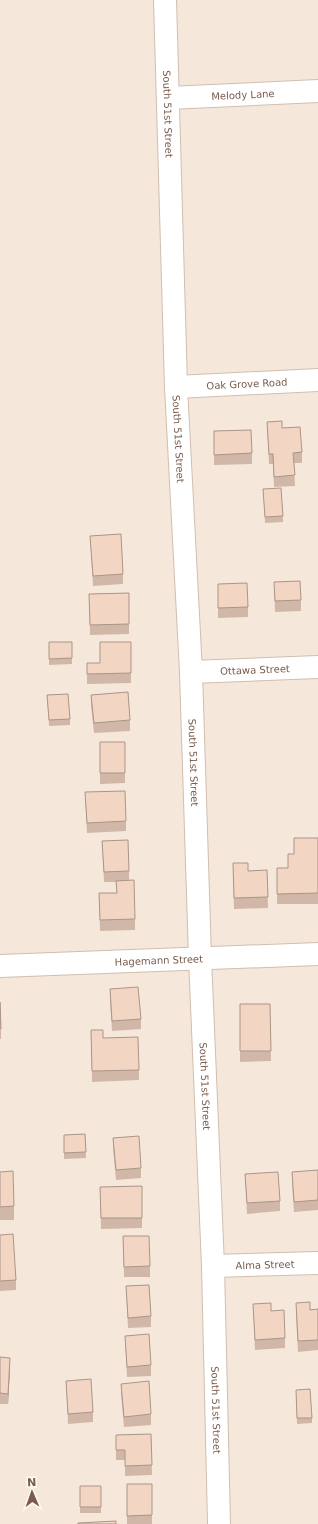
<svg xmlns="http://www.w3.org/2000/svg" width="318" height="1524" viewBox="0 0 318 1524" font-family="'DejaVu Sans',sans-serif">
<rect width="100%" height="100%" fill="#fdf6ec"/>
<!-- residential -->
<path fill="#f5e8da" d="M0,0H318V1524H0Z"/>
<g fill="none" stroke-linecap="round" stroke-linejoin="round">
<!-- street casing -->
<g stroke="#d1beb0" stroke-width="24">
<g id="street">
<path id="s1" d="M165,0L176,387L191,672L200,958L213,1266L219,1524"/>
<path id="s2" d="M168,98L318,91"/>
<path id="s3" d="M176,387L318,380"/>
<path id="s4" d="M191,672L318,667"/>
<path id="s5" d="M0,966L318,954"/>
<path id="s6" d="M213,1266L318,1263"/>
</g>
</g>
<!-- street -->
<use href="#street" stroke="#fff" stroke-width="22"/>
</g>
<!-- wall -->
<path fill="#d1b7a8" d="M267,422L302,452V463H294L295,486L274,487L273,464H269Z
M214,431L252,453V464L214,465Z
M263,489L283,516V522L265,523Z
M90,536L123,574V584L93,586Z
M274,582L301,600V611L275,612Z
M218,584L248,607V617L218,618Z
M129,593V634L90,635L89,594Z
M49,642H72V664L49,665Z
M131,642V683L87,684V663H100Z
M47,695L70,719V725L49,726Z
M91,695L130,720V731L94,733L91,705Z
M100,742H125V783L100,784Z
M85,792L126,821V831L87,833Z
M318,838V904H277V868H288V854H294Z
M102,841L129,871V880L135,919V930L100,931L99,893H117L116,882H104Z
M267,870L268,908L234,909L233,873L248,871Z
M110,989L141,1019V1029L112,1031L110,1000Z
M0,1002L1,1029V1039H0Z
M240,1004H270L271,1061L240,1062Z
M91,1030L103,1038L139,1070V1080L92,1082Z
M85,1134L86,1158L64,1159V1141Z
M113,1138L141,1168V1178L116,1180L113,1148Z
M318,1170V1210L294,1212L292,1182V1172Z
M0,1172L14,1206V1220H0Z
M245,1174L280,1201V1211L247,1214Z
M142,1186V1228L101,1229L100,1187Z
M0,1235L16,1280V1290L0,1291Z
M123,1236L150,1266V1277H124Z
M126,1286L151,1316V1327L128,1328Z
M296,1303L310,1310L318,1309V1350L298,1352L296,1314Z
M253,1304L271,1311L285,1338V1348L255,1350Z
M125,1336L151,1365V1376L127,1377Z
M0,1357L10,1368L8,1404H0Z
M66,1381L93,1412V1422L68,1424Z
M121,1384L151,1414V1425L124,1427L121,1394Z
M296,1396L312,1418V1423L297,1424Z
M151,1434L152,1475L125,1476V1460H116V1435Z
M127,1484H152V1524H127Z
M80,1486H101V1513H80Z"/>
<!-- shaded-wall -->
<path fill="#aa9588" d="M10,1358V1368L8,1404V1394Z"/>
<!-- building -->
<path fill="#f3d5c3" stroke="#aa9588" d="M282,421V428L300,427L302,452L293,453L295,475L274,477L273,454H269L267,422Z
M251,430L252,453L214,455V431Z
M281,488L283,516L265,517L263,489Z
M121,534L123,574L93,576L90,536Z
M300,581L301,600L275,601L274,582Z
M247,583L248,607L218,608V584Z
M129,593V624L90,625L89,594Z
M49,642H72V658L49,659Z
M100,642H131V673L87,674V663H100Z
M128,692L130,720L94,723L91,695Z
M68,694L70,719L49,720L47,695Z
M100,742H125V773H100Z
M125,791L126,821L87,823L85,792Z
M294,838H318V893L277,894V868H288V854H294Z
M128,840L129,871L104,872L102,841Z
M233,863H248V871L267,870L268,897L234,898Z
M134,880L135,919L100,920L99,893H117L116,881Z
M138,987L141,1019L112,1021L110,989Z
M0,1002L1,1029H0Z
M240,1004H270L271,1051H240Z
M91,1030H103V1038L138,1037L139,1070L92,1071Z
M85,1134L86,1152L64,1153V1135Z
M139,1136L141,1168L116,1170L113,1138Z
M318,1170V1200L294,1202L292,1172Z
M13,1171L14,1206L0,1207V1172Z
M278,1172L280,1201L247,1203L245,1174Z
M142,1186V1218H101L100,1187Z
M13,1234L16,1280L0,1281V1235Z
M123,1236H149L150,1266L124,1267Z
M149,1285L151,1316L128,1318L126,1286Z
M310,1302V1310L318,1309V1340L298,1341L296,1303Z
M271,1303V1311L284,1310L285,1338L255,1340L253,1304Z
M149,1334L151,1365L127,1367L125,1336Z
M0,1357L10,1358L8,1394L0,1393Z
M91,1379L93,1412L68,1414L66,1381Z
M149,1381L151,1414L124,1417L121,1384Z
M310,1389L312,1418H297L296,1390Z
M151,1434L152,1465L125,1466V1450H116V1435Z
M127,1484H152V1515L127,1516Z
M80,1486H101V1507H80Z
M116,1521V1524H78V1523Z"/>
<g text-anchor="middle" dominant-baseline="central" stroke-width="3.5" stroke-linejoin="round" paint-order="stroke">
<!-- street labels -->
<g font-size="10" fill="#7a5c4d" stroke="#fffaf3">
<text stroke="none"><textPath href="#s2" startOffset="75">Melody Lane</textPath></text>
<text stroke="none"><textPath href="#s1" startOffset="114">South 51st Street</textPath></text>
<text stroke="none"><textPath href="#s3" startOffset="71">Oak Grove Road</textPath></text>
<text stroke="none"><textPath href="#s1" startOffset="439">South 51st Street</textPath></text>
<text stroke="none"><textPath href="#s4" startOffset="64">Ottawa Street</textPath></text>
<text stroke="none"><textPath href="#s1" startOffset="763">South 51st Street</textPath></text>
<text stroke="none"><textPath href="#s5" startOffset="159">Hagemann Street</textPath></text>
<text stroke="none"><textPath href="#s1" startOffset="1087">South 51st Street</textPath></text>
<text stroke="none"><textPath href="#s6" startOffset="52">Alma Street</textPath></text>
<text stroke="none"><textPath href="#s1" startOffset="1411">South 51st Street</textPath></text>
</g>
</g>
<!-- north arrow -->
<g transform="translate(32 1492) rotate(358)" stroke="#fffaf3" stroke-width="3" paint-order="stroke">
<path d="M0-3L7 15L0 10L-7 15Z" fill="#7a5c4d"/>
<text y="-6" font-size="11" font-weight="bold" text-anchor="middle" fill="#7a5c4d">N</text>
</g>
</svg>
